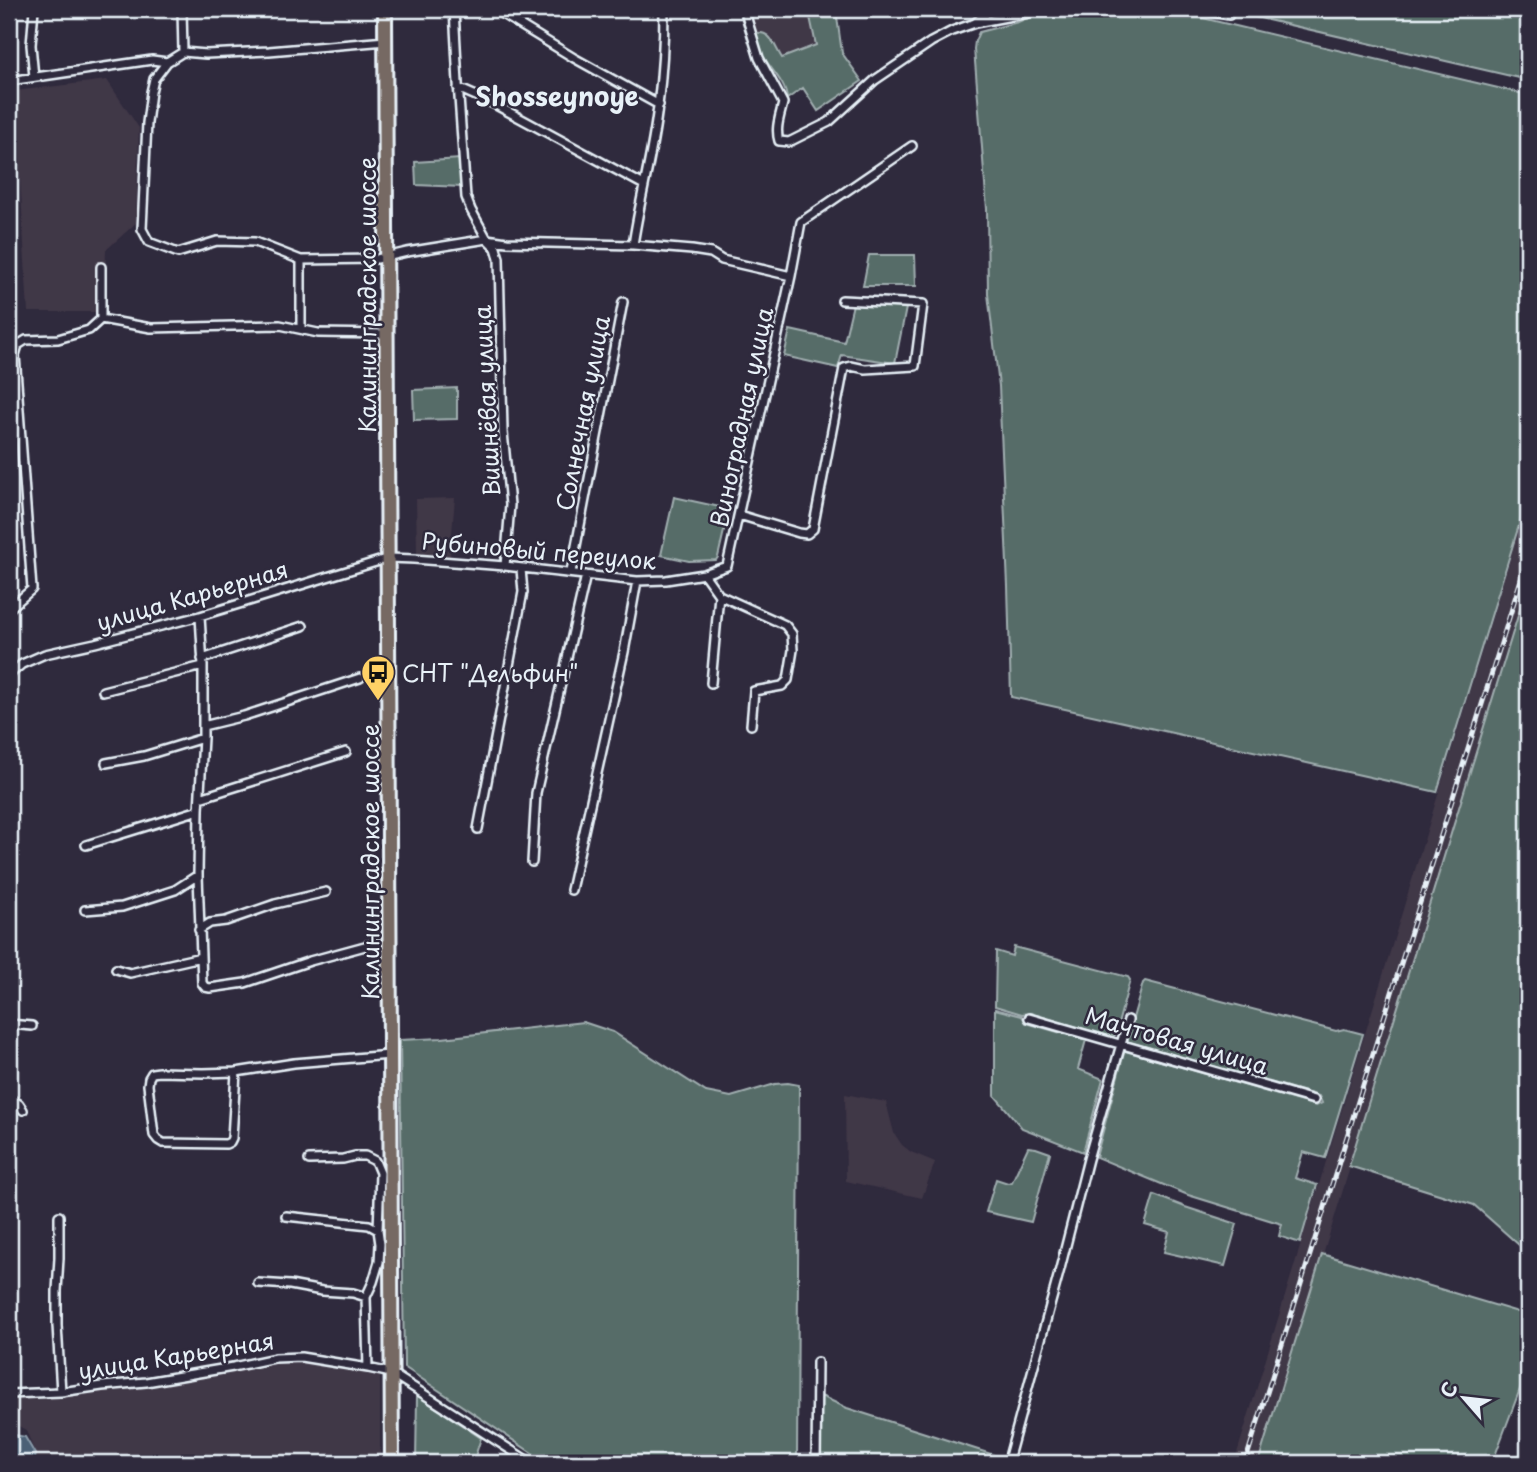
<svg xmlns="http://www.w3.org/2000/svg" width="1537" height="1472" viewBox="0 0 1537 1472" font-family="'Playpen Sans',sans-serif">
<rect width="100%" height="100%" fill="#2f2a3d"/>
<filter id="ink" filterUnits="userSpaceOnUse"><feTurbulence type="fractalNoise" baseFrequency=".0143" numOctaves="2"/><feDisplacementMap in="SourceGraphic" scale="14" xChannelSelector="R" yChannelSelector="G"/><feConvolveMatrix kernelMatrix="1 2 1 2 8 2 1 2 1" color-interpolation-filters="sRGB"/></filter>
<g filter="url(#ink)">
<!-- built -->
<path fill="#413747" d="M744,9H808L816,45L782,58L767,33L751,34Z
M107,80L139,128L136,223L106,250L104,312H28L15,91Z
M455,498L450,556L417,553L416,499Z
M1528,500V589L1259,1463H1234Z
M845,1094L886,1102L894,1133L902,1145L911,1152L935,1162L922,1198L846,1181Z
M289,1361L320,1362L380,1374V1463H39L26,1430L17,1425H9V1396L54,1393L253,1362Z"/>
<!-- green -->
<path fill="#576c67" stroke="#a0aeb0" stroke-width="2" d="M1047,9H1167L1219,22L1528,95V496L1437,792L1011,697L1008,586L999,386L988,294L987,209L974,49L975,41L979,32L1018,22Z
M1252,9H1528V80L1255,17Z
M836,10L842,53L862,81L818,111L803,88L787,99C786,83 771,70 763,56L760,57L751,34C771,28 773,44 782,58L816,45L810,17Z
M460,159L462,187L416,185L415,162Z
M869,255H915L916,286H863Z
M853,304L906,308L895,363L842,355L838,368L784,356L790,330L844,342Z
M457,388V419L414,420L413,390Z
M674,497L729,509L718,557L716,560L689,561L661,555Z
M1528,583V1253L1474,1205L1349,1166Z
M1014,947L1128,977L1130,980L1115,1035L1112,1037L1029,1013L1022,1014L995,1006L996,951L1012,956Z
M1145,981L1336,1031L1344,1029L1363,1034L1325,1158L1303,1152L1295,1178L1317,1185L1300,1243L1279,1236L1282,1224L1188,1195L1096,1157L1124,1053L1126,1051L1316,1106L1322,1103L1319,1096L1129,1042L1127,1039L1143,983Z
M995,1009L1022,1016L1026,1023L1086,1040L1078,1069L1103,1079L1083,1152L1022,1128L995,1096Z
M583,1022L613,1032L706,1092L731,1097L775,1084L788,1083L799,1085L797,1463H547L404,1367L400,1040L442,1038Z
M1028,1147L1036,1148L1050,1153L1031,1222L986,1212L996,1179L1008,1183L1012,1182Z
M1154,1195L1185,1207L1237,1224L1225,1266L1164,1252L1169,1232L1145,1225Z
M1322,1254L1528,1315L1526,1373L1496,1453L1498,1463H1258Z
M417,1395L481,1438L473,1463H416Z
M821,1396L847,1408L1019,1463H821Z"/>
<!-- water -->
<path fill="#4b6176" stroke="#8a9baa" stroke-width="2" d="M9,1434L25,1437L35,1454L36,1463H9Z"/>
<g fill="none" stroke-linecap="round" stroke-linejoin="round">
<!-- street casing -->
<g stroke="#e8f1f8" stroke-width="12">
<path id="street" d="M182,9L183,52
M454,9L458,83L466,197L471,210L487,239L496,248L499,258L503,432L510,505L505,566
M494,9L574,58L659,105
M744,9L759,58L783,103C780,116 775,128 779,141L789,142L829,122L875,80L931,42L952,31L975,23L1028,13L1035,9
M1198,9L1229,15
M975,23L991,9
M386,41L269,51L206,54L183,52L167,62L154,79L151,92L147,123L142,229L149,242L178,253L217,241L255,242L301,260L377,259L407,252L487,239L507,242L633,245L692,250L711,253L722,260L791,276
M34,77L31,45L34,9
M9,81L152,60L167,62
M458,88L494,104L644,185
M633,245C640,198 653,153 658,106C662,74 664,41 664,9
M101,267V319L151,328L280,325L318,333L387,334
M301,329V260
M739,515L799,533L807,534L813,529L844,368L851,366L865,369L915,366L923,304L842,300
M571,572L623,302
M704,574L719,595L711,683
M719,595L785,625L792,634L793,650L788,680L782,686L754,691L751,725
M9,609L32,589L15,355L18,345L26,340L58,339L89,330L101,319
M200,616L203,666V738L199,810L198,875L202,983L205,987L210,988L245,983L310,961L376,943
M202,659L303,626
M9,675L22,664L45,654L95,643L200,616L389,558L414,559L505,566L637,581L666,580L704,574L727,566L791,276L801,222L912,146
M103,691L203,666
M203,726L244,716L360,678
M106,763L144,756L203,738
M200,798L346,752
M478,829L523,592L521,569
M86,845L199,810
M532,862L536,793L586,575
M571,890L624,652L637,581
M85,910L122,907L175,890L198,875
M199,930L210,923L226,921L275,904L326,892
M116,969L130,973L201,957
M1029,1018L1314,1100
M9,1024L32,1026
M236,1072L203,1073L159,1072L152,1073L149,1078L148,1085L154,1135L158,1140L163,1143L226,1144L230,1142L232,1138L236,1072L294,1063L390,1055
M9,1098L19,1104L23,1110
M309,1160L343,1159L355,1156H365L375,1161L380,1173L378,1230L380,1244L379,1262L373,1282L366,1297L368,1368
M59,1216V1258L57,1291V1325L61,1392
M286,1216L369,1225L378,1230
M258,1283L290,1285L322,1291L353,1293L366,1297
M9,1394L61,1392L102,1386L146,1382L233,1367L275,1358L301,1357L368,1368L391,1373L531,1463
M1009,1457L1060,1269L1088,1159L1128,1020
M816,1463L817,1362"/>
</g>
<!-- primary casing -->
<g stroke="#e8f1f8" stroke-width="18">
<path id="primary" d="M385,9L392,1463"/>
</g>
<!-- street -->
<use href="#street" stroke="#2f2a3d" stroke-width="7"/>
<!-- primary -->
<use href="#primary" stroke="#766964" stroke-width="12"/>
<!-- rail casing -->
<g stroke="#e8f1f8" stroke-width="5">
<path id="rail" d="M1245,1463L1528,557"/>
</g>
<!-- rail -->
<use href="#rail" stroke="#2f2a3d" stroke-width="2.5" stroke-dasharray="8" stroke-linecap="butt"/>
</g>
</g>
<!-- icons -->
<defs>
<g id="bus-pin" transform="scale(1.75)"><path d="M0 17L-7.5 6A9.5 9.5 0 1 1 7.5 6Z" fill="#ffd166" stroke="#2f2a3d"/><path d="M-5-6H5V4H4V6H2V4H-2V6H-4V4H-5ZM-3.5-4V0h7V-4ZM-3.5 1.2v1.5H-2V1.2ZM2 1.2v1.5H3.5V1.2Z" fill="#111"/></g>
</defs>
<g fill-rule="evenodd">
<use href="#bus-pin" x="378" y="672"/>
</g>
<g text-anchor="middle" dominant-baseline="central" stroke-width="5" stroke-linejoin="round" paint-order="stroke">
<!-- street labels -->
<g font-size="23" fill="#e8f1f8" stroke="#2f2a3d">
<text transform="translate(366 295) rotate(-90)">Калининградское шоссе</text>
<text transform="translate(486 401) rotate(-93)">Вишнёвая улица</text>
<text transform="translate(582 413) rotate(-79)">Солнечная улица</text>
<text transform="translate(741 417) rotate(-78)">Виноградная улица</text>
<text transform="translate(539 550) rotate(5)">Рубиновый переулок</text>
<text transform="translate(192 595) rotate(-16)">улица Карьерная</text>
<text transform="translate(369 862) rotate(-90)">Калининградское шоссе</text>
<text transform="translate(1177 1040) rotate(16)">Мачтовая улица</text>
<text transform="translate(176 1355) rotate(-9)">улица Карьерная</text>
</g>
<!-- poi labels -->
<g font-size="23" fill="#e8f1f8" stroke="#2f2a3d" text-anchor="start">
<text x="402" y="672">СНТ "Дельфин"</text>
</g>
<!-- quarter labels -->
<g font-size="26" font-weight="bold" fill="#e8f1f8" stroke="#2f2a3d">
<text x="557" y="95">Shosseynoye</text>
</g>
</g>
<!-- margin -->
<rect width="1537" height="1472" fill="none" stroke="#2f2a3d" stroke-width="35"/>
<rect x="18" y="18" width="1502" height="1437" fill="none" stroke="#e8f1f8" stroke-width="2.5" filter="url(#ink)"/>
<!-- north arrow -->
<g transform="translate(1464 1398) rotate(298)" stroke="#2f2a3d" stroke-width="5" paint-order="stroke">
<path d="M0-5L12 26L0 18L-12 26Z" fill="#e8f1f8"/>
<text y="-10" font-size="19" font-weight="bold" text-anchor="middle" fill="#e8f1f8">С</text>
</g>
</svg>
